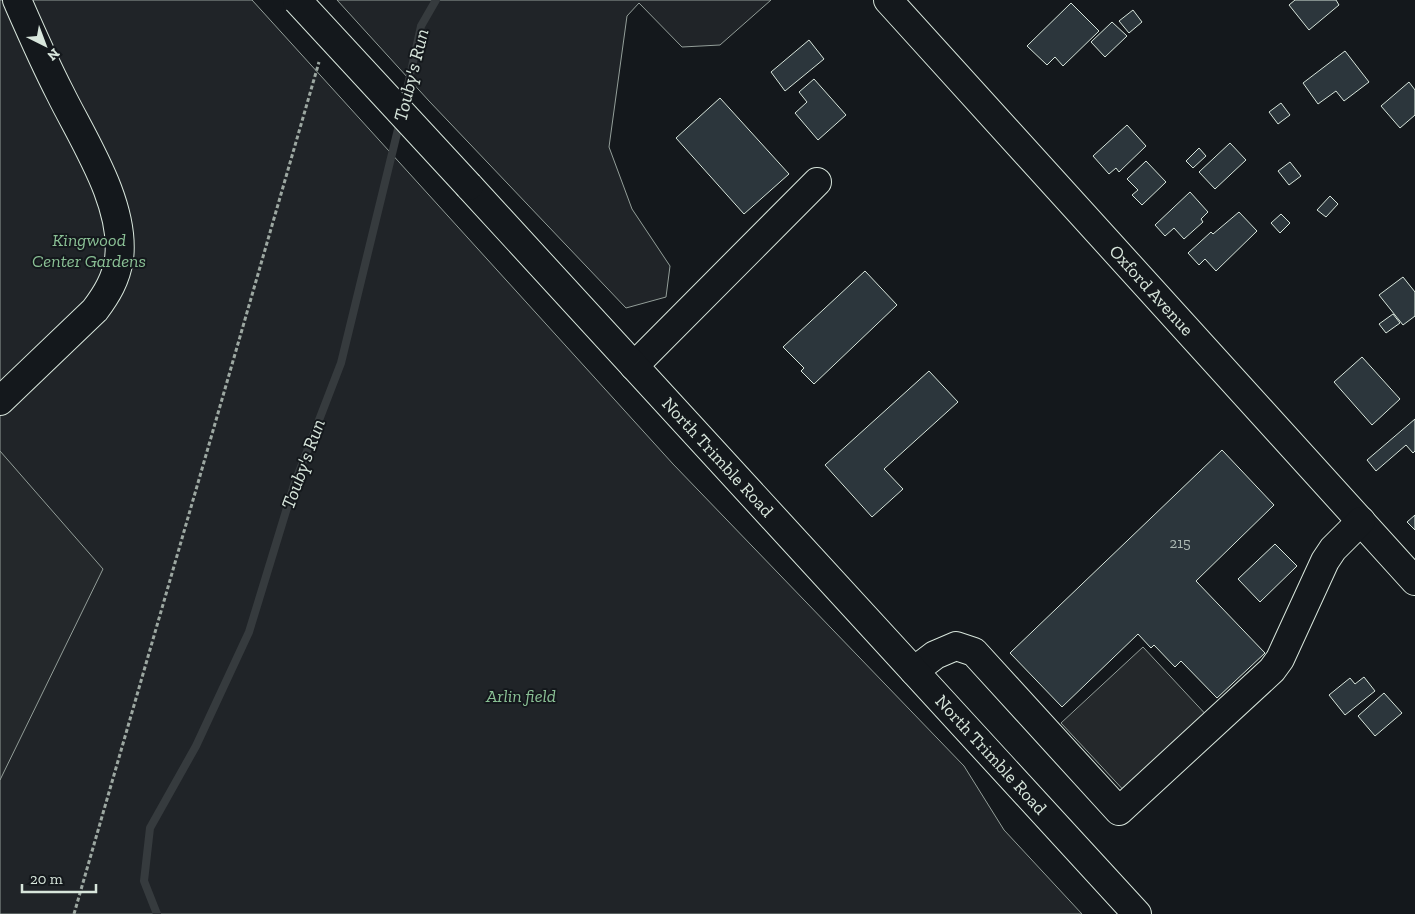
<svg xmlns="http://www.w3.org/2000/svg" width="1415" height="914" viewBox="0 0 1415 914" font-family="'Zilla Slab',serif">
<rect width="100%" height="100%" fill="#14181c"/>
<!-- green -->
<path fill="#202428" stroke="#939e99" d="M0,0H252L673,464L964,766L1004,830L1082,914H0Z
M337,0H771L720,45L682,47L639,3L627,16L609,147L632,209L670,266L666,297L626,308L429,101Z"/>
<!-- parking -->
<path fill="#24282b" stroke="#939e99" d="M0,451L103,569L0,780Z
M1143,647L1210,719L1128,795L1061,723Z"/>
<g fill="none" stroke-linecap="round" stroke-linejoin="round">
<!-- stream -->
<path stroke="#363b3e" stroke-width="8" d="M403,107L421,26L436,0
M157,914L144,881L150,828L196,746L249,632L294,485L341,363L400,121"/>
</g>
<!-- building -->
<path fill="#2c363c" stroke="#d8e6dc" d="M1295,0H1336L1339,5L1309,30L1289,5Z
M1071,3L1099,31L1063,66L1055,57L1047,65L1027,46Z
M1133,10L1142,22L1129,33L1119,21Z
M1112,22L1127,36L1105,57L1091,42Z
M809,40L824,59L785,91L771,72Z
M1345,51L1369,82L1344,101L1336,91L1318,104L1303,83Z
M814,79L846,115L818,140L795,113L807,102L799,92Z
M1409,82L1415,90V115L1400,128L1381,106Z
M720,98L789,174L744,214L676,138Z
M1281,103L1290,115L1278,124L1269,112Z
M1127,125L1146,146L1119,172L1116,168L1109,174L1093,156Z
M1230,143L1246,160L1215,189L1199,172Z
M1199,148L1206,156L1193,168L1186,161Z
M1146,161L1166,182L1142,205L1132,195L1138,190L1127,179Z
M1290,162L1301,176L1289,185L1278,171Z
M1190,192L1208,212L1201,219L1203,222L1184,239L1174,228L1165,236L1155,225Z
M1330,196L1338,204L1326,217L1317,210Z
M1239,212L1257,231L1216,271L1205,259L1199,265L1188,253L1211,232L1213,234Z
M1281,214L1290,223L1280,233L1271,223Z
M865,271L897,305L814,384L801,371L804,368L783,347Z
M1403,277L1415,292V316L1403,325L1379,295Z
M1393,314L1400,323L1386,333L1379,324Z
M1362,357L1400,399L1372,425L1334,382Z
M929,371L958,402L884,469L903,489L872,517L825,465Z
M1415,419V451L1413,453L1406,445L1376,471L1367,460Z
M1222,450L1274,505L1196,581L1265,653L1217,698L1181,661L1175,667L1154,645L1151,648L1138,634L1062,707L1010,653Z
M1415,515V530L1407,522Z
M1275,544L1297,566L1260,602L1238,579Z
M1364,677L1375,691L1345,715L1329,695L1350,678L1355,684Z
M1384,693L1402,713L1375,736L1358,716Z"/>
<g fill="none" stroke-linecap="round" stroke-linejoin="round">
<!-- minor casing -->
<g stroke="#d8e6dc" stroke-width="30">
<g id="minor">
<path id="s1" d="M888,0L1415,581"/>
<path d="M634,366L817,182"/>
<path d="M0,401L95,310C107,294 116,279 119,259C126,204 83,140 60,93C44,62 31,32 17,0"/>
<path d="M914,671L935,655L956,646L974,652L1119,811L1272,670L1280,659L1325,561L1333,549L1361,521"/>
</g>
</g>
<!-- major casing -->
<g stroke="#d8e6dc" stroke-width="30">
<g id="major">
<path id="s2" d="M469,186L1137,914"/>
</g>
</g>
<!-- path -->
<path stroke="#9da8a2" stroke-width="3" stroke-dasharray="4 2.5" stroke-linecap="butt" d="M74,914L319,62"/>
<!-- minor -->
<use href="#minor" stroke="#14181c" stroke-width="28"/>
<!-- major -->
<use href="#major" stroke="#14181c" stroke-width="28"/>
<!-- major-bridge casing -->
<g stroke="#d8e6dc" stroke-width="30" stroke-linecap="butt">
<path id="major-bridge" d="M297,0L469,186"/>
</g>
<!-- major-bridge -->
<use href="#major-bridge" stroke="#14181c" stroke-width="28"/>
</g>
<g text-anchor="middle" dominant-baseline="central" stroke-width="4" stroke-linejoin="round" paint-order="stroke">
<!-- number labels -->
<g font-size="15" fill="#adbab4">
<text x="1180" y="543">215</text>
</g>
<!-- park labels -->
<g font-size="18" font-style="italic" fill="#8ac095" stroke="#14181c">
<text x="89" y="240">Kingwood<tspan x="89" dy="21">Center Gardens</tspan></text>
<text x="521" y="696">Arlin field</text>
</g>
<!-- street labels -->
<g font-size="18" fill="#d8e6dc" stroke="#14181c">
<text stroke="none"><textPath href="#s1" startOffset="392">Oxford Avenue</textPath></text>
<text stroke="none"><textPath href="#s2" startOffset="368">North Trimble Road</textPath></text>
<text stroke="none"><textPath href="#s2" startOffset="772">North Trimble Road</textPath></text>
</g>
<!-- water labels -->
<g font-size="19" font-style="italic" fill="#d8e6dc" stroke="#14181c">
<text transform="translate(411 75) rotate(-76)">Touby's Run</text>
<text transform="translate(303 464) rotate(-70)">Touby's Run</text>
</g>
</g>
<!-- north arrow -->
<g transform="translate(45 45) rotate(138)" stroke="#14181c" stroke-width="4" paint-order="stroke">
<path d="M0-4L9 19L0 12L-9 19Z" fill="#d8e6dc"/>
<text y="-8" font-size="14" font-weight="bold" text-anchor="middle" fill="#d8e6dc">N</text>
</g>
<!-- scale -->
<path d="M22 884v8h74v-8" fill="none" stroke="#d8e6dc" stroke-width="2.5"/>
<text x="30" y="884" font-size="15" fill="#d8e6dc" stroke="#14181c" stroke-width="4" paint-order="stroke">20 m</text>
</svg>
